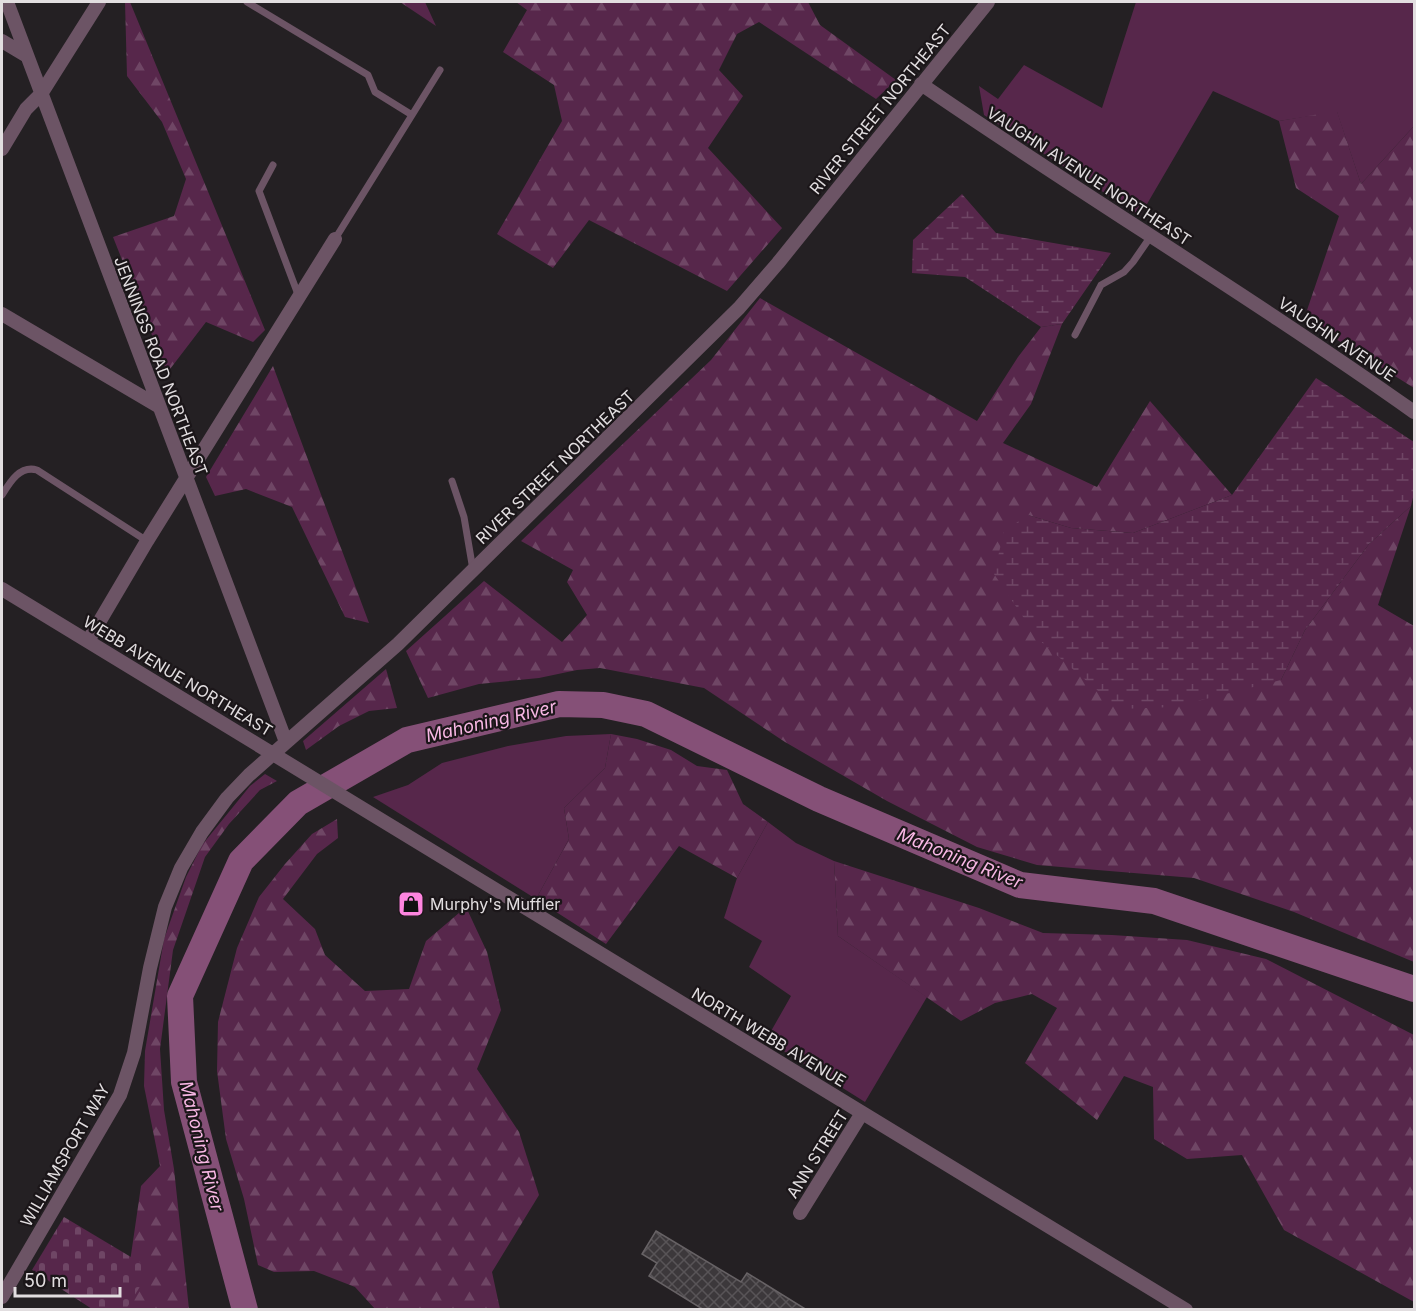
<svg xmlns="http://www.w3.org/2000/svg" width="1416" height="1311" viewBox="0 0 1416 1311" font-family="Inter,sans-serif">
<defs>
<pattern id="forest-firs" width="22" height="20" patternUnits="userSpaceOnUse" patternTransform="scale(1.5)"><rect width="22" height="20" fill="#57274b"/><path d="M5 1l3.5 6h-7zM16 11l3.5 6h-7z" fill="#6f4665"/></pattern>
<pattern id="wetland-marsh" width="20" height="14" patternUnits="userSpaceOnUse" patternTransform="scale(1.5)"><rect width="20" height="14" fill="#57274b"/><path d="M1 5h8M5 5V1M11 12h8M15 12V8" fill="none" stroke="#6f4665"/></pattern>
<pattern id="cemetery-stones" width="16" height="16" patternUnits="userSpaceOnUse" patternTransform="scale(1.5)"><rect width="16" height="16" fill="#57274b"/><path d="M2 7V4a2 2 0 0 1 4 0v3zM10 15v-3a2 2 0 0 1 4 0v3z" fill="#6f4665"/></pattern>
<pattern id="building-cross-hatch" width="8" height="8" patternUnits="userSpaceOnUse" patternTransform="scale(1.5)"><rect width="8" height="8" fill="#3c383b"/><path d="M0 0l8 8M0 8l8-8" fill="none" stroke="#585457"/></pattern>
</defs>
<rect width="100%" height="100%" fill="#242023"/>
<!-- grass -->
<path fill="#57274b" d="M1136,2H1414V126L1361,184L1337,112L1279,121L1213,91L1140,216L984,115L979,86L998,99L1024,65L1102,108Z
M611,734L605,768L564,808L569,839L536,899L373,797L408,785L442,763L508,746L566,736Z
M768,822L796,843L834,861L838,936L927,997L865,1102L766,1040L791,996L749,967L762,941L724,918L737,878Z"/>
<!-- forest -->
<path fill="url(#forest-firs)" d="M125,2H130L265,330L253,342L206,322L167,373L113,237L174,216L186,179L162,122L127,76Z
M400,2H425L436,26Z
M516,2H808L820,25L896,80L876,99L759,22L737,34L719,70L743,96L708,148L782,228L727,291L589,220L553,268L497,234L562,121L554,85L503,52L527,10Z
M1337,111L1361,184L1414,126V388L1304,319L1339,216L1296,188L1279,121Z
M760,298L977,421L1018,357L1041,327L1062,324L1031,404L1003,443L1097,487L1150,401L1232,495L1133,533L1071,528L1028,515L1281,680L1305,630L1369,544L1411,506L1378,605L1414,626V962L1294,912L1194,878L1037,865L977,847L887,801L785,742L704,688L600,668L577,670L539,678L479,684L428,698L406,651L484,581L562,642L587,615L567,582L573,570L521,541L711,360Z
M273,366L369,623L345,617L292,507L246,489L215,496L206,477Z
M386,669L397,708L369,711L339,726L306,750L303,741Z
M611,734L637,739L671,750L697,766L727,770L743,804L768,822L737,878L679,846L606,944L536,899L569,839L564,808L605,768Z
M265,774L277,781L260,790L229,824L205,857L173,950L160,1049L164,1110L174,1169L189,1309L123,1310L141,1186L160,1166L144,1086L145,1051L164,939L186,877L202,845L250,786Z
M337,819L338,838L317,854L283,899L315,929L325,955L365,991L409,989L426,941L466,907L487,952L501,1010L477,1069L519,1132L539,1195L492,1272L500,1309H375L355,1287L314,1271L274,1272L258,1265L244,1199L226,1139L217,1071L218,1022L237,948L259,897L285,864L312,834Z
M834,861L979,908L1043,933L1112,935L1187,940L1266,959L1414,1035V1302L1284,1230L1242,1155L1187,1159L1154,1139L1153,1087L1124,1076L1097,1120L1025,1063L1057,1008L1032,994L995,1003L961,1021L838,936Z"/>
<!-- wetland -->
<path fill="url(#wetland-marsh)" d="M962,194L996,233L1111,253L1062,324L1041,327L965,277L912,273L913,240Z
M1316,378L1414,442V493L1411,506L1369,544L1305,630L1281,680L1174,707L1119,709L1038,639L994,574L1004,531L1028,515L1071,528L1133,533L1232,495Z"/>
<!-- cemetery -->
<path fill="url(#cemetery-stones)" d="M64,1217L151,1269L126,1309H92L32,1270Z"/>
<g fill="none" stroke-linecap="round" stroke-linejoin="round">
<!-- river -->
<path stroke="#855077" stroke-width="26" d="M245,1310L184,1082L180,996L241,861L298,803L407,740L559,704L603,705L646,714L819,799L1020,885L1154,901L1414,989"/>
</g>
<!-- building -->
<path fill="url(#building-cross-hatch)" stroke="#676265" stroke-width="1.5" d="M656,1231L741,1282L747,1273L807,1310H704L649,1276L657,1263L642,1254Z"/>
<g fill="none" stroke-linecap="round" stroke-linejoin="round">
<!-- lane -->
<path stroke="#6c5465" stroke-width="7" d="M247,2L368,75L375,92L412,115
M273,165L259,191L299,297
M335,239L440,70
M1075,335L1101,285L1124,272L1133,262L1151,236
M452,481L464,517L473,570
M2,495C10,482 20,465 37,470L147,541"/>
<!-- street -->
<path stroke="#6c5465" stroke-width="14" d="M7,2L286,742
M2,41L27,56
M921,84C1084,196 1253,298 1414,412
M2,149L26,109L41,94L99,2
M2,314L158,406
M2,589L1186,1310
M88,641L147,541L335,239
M800,1213L862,1113
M2,1297L120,1095L134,1053L150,968L165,907L181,868L202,832L227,798L249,775L398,644L739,308L778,263L988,2"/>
</g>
<!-- icons -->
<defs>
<g id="shop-square" transform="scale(1.35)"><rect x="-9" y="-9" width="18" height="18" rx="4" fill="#fe85df" stroke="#1b1619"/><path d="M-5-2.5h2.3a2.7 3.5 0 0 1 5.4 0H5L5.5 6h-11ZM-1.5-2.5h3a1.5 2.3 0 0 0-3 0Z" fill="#111"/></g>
</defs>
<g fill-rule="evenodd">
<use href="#shop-square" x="411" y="904"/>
</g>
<g text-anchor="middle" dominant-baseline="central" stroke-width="4.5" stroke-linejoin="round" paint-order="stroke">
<!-- street labels -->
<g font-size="16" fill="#e2dee0" stroke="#1b1619">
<text transform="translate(880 109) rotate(-51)">RIVER STREET NORTHEAST</text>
<text transform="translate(1089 176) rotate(33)">VAUGHN AVENUE NORTHEAST</text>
<text transform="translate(1337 339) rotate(34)">VAUGHN AVENUE</text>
<text transform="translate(161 366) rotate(69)">JENNINGS ROAD NORTHEAST</text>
<text transform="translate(555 467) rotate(-44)">RIVER STREET NORTHEAST</text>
<text transform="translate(178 676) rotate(31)">WEBB AVENUE NORTHEAST</text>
<text transform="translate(769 1037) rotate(31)">NORTH WEBB AVENUE</text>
<text transform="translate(817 1154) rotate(-58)">ANN STREET</text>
<text transform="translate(65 1155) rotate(-60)">WILLIAMSPORT WAY</text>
</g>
<!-- poi labels -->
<g font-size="16" fill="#e2dee0" stroke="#1b1619" text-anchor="start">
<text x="430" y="904">Murphy's Muffler</text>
</g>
<!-- water labels -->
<g font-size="18" font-style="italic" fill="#f8b7e4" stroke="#1b1619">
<text transform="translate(491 721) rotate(-13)">Mahoning River</text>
<text transform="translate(960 858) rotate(22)">Mahoning River</text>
<text transform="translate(202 1146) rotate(76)">Mahoning River</text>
</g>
</g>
<!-- border -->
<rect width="1416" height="1311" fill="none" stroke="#e2dee0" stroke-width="6"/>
<!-- scale -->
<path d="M15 1287v9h105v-9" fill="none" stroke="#e2dee0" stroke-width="3"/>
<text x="24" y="1287" font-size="18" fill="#e2dee0" stroke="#1b1619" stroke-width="4.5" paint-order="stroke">50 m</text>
</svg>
